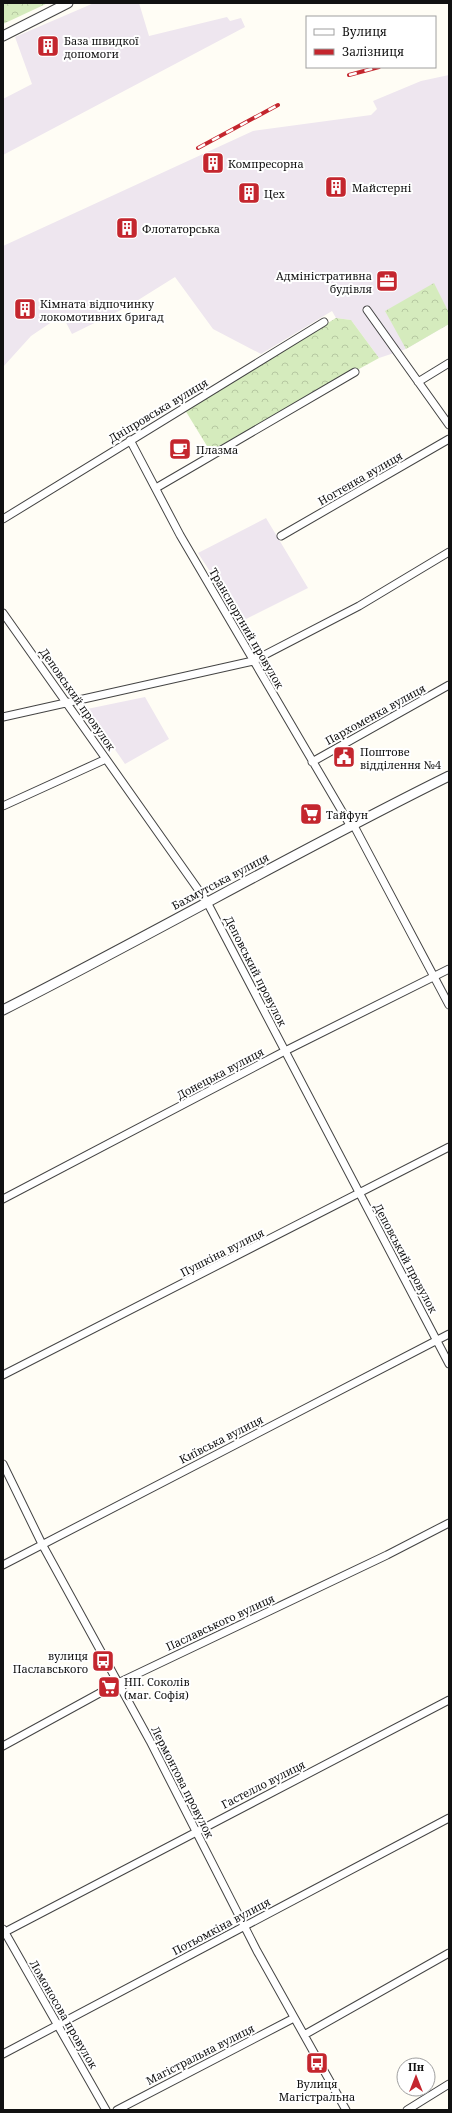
<svg xmlns="http://www.w3.org/2000/svg" width="452" height="2113" viewBox="0 0 452 2113" font-family="'Noto Serif',serif">
<defs>
<pattern id="park-crowns" width="20" height="18" patternUnits="userSpaceOnUse"><rect width="20" height="18" fill="#d5ebbd"/><path d="M2 6a3 3 0 1 1 6 0M12 15a3 3 0 1 1 6 0" fill="none" stroke="#b6c8a1"/></pattern>
</defs>
<rect width="100%" height="100%" fill="#fffdf5"/>
<!-- industrial -->
<path fill="#eee6ef" d="M94,3H139L149,36L227,17L230,21L241,18L245,27L3,155V99L32,84L15,37Z
M449,75V324L406,349L379,358L351,320L336,318L332,311L261,354L213,329L175,277L127,307L72,334L62,315L31,336L3,367V246L253,131L371,115L377,109L373,101L421,81Z
M266,518L308,588L242,621L198,553Z
M145,697L169,739L125,764L87,709Z"/>
<!-- park -->
<path fill="url(#park-crowns)" d="M3,3H48L3,24Z
M434,283L449,313V324L406,349L385,311Z
M336,318L351,320L379,358L210,451L185,410Z"/>
<g fill="none" stroke-linecap="round" stroke-linejoin="round">
<!-- minor casing -->
<g stroke="#444" stroke-width="9">
<path id="minor" d="M367,310L449,425
M418,382L449,363
M130,440L180,535L350,825
M156,488L355,372
M3,519L324,322
M281,536L449,439
M3,613L207,902L449,1364
M3,717L253,661L359,606L449,552
M312,762L449,685
M3,806L106,759
M353,824L449,1005
M3,1199L285,1051L449,969
M3,1375L449,1147
M3,1464L42,1544L150,1741L257,1951L346,2110
M3,1565L449,1334
M3,1746L118,1683L387,1555L449,1523
M3,1929L106,2110
M3,1933L449,1700
M304,2035L449,1953
M3,2054L449,1818
M117,2110L294,2018
M407,2110L449,2084"/>
</g>
<!-- tertiary casing -->
<g stroke="#444" stroke-width="11">
<path id="tertiary" d="M3,36L68,3
M3,1010C153,934 299,850 449,776"/>
</g>
<!-- minor -->
<use href="#minor" stroke="#fff" stroke-width="7"/>
<!-- tertiary -->
<use href="#tertiary" stroke="#fff" stroke-width="9"/>
<!-- rail casing -->
<g stroke="#c4262e" stroke-width="4">
<path id="rail" d="M349,75L379,67
M198,148L278,105"/>
</g>
<!-- rail -->
<use href="#rail" stroke="#fff" stroke-width="2.5" stroke-dasharray="8" stroke-linecap="butt"/>
</g>
<!-- icons -->
<defs>
<g id="building-square" transform="scale(1.15)"><rect x="-9" y="-9" width="18" height="18" rx="4" fill="#c4262e" stroke="#fff"/><path d="M-4-6H4V6H1V3H-1V6H-4ZM-2.5-4.3h1.7v1.8h-1.7ZM.8-4.3h1.7v1.8H.8ZM-2.5-1h1.7V.8h-1.7ZM.8-1h1.7V.8H.8Z" fill="#fff"/></g>
<g id="office-square" transform="scale(1.15)"><rect x="-9" y="-9" width="18" height="18" rx="4" fill="#c4262e" stroke="#fff"/><path d="M-6-3h4V-5.5h4V-3h4V5H-6ZM-1-4.5V-3h2v-1.5ZM-6 0V1H6V0Z" fill="#fff"/></g>
<g id="cafe-square" transform="scale(1.15)"><rect x="-9" y="-9" width="18" height="18" rx="4" fill="#c4262e" stroke="#fff"/><path d="M-5.5-4.5H6V0H3Q3 3.5 0 3.5H-2.5Q-5.5 3.5-5.5 0ZM3-3.2v2h1.7v-2ZM-6 4.5H4V6H-6Z" fill="#fff"/></g>
<g id="civic-square" transform="scale(1.15)"><rect x="-9" y="-9" width="18" height="18" rx="4" fill="#c4262e" stroke="#fff"/><path d="M-.6-6.5H3V-4.5H.6V-3L4-1V1h2V6H-6V1h2V-1L-.6-3ZM-1.2 2.5V6h2.4V2.5Z" fill="#fff"/></g>
<g id="supermarket-square" transform="scale(1.15)"><rect x="-9" y="-9" width="18" height="18" rx="4" fill="#c4262e" stroke="#fff"/><path d="M-6-5.5h2.5l.6 2H6L4.5 2H-2.5L-4.4-4H-6ZM-1.5 3.2a1.3 1.3 0 1 0 .1 0ZM3 3.2a1.3 1.3 0 1 0 .1 0Z" fill="#fff"/></g>
<g id="bus-square" transform="scale(1.15)"><rect x="-9" y="-9" width="18" height="18" rx="4" fill="#c4262e" stroke="#fff"/><path d="M-5-6H5V4H4V6H2V4H-2V6H-4V4H-5ZM-3.5-4V0h7V-4ZM-3.5 1.2v1.5H-2V1.2ZM2 1.2v1.5H3.5V1.2Z" fill="#fff"/></g>
</defs>
<g fill-rule="evenodd">
<use href="#building-square" x="48" y="46"/>
<use href="#building-square" x="213" y="163"/>
<use href="#building-square" x="336" y="187"/>
<use href="#building-square" x="249" y="193"/>
<use href="#building-square" x="127" y="228"/>
<use href="#office-square" x="387" y="281"/>
<use href="#building-square" x="25" y="309"/>
<use href="#cafe-square" x="180" y="449"/>
<use href="#civic-square" x="344" y="757"/>
<use href="#supermarket-square" x="311" y="814"/>
<use href="#bus-square" x="103" y="1661"/>
<use href="#supermarket-square" x="109" y="1687"/>
<use href="#bus-square" x="317" y="2063"/>
</g>
<g text-anchor="middle" dominant-baseline="central" stroke-width="4" stroke-linejoin="round" paint-order="stroke">
<!-- poi labels -->
<g font-size="11" fill="#111" stroke="#fff" text-anchor="start">
<text x="64" y="40">База швидкої<tspan x="64" dy="13">допомоги</tspan></text>
<text x="228" y="163">Компресорна</text>
<text x="352" y="187">Майстерні</text>
<text x="264" y="193">Цех</text>
<text x="142" y="228">Флотаторська</text>
<text x="372" y="275" text-anchor="end">Адміністративна<tspan x="372" dy="13">будівля</tspan></text>
<text x="40" y="303">Кімната відпочинку<tspan x="40" dy="13">локомотивних бригад</tspan></text>
<text x="196" y="449">Плазма</text>
<text x="360" y="751">Поштове<tspan x="360" dy="13">відділення №4</tspan></text>
<text x="326" y="814">Тайфун</text>
<text x="88" y="1655" text-anchor="end">вулиця<tspan x="88" dy="13">Паславського</tspan></text>
<text x="124" y="1681">НП. Соколів<tspan x="124" dy="13">(маг. Софія)</tspan></text>
<text x="317" y="2083" text-anchor="middle">Вулиця<tspan x="317" dy="13">Магістральна</tspan></text>
</g>
<!-- street labels -->
<g font-size="11" fill="#111" stroke="#fff">
<text transform="translate(158 410) rotate(-31)">Дніпровська вулиця</text>
<text transform="translate(360 478) rotate(-30)">Ногтенка вулиця</text>
<text transform="translate(247 628) rotate(60)">Транспортний провулок</text>
<text transform="translate(78 699) rotate(55)">Деповський провулок</text>
<text transform="translate(375 714) rotate(-29)">Пархоменка вулиця</text>
<text transform="translate(220 881) rotate(-28)">Бахмутська вулиця</text>
<text transform="translate(256 971) rotate(63)">Деповський провулок</text>
<text transform="translate(220 1073) rotate(-28)">Донецька вулиця</text>
<text transform="translate(222 1252) rotate(-27)">Пушкіна вулиця</text>
<text transform="translate(406 1258) rotate(62)">Деповський провулок</text>
<text transform="translate(221 1439) rotate(-27)">Київська вулиця</text>
<text transform="translate(220 1622) rotate(-25)">Паславського вулиця</text>
<text transform="translate(183 1782) rotate(63)">Лермонтова провулок</text>
<text transform="translate(263 1784) rotate(-27)">Гастелло вулиця</text>
<text transform="translate(221 1926) rotate(-28)">Потьомкіна вулиця</text>
<text transform="translate(64 2014) rotate(60)">Ломоносова провулок</text>
<text transform="translate(200 2054) rotate(-27)">Магістральна вулиця</text>
</g>
</g>
<!-- border -->
<rect width="452" height="2113" fill="none" stroke="#111111" stroke-width="8"/>
<!-- legend -->
<rect x="306" y="16" width="130" height="52" fill="#ffffff" stroke="#a0a0a0"/>
<rect x="314" y="29" width="20" height="6" fill="#ffffff" stroke="#a0a0a0"/>
<text x="342" y="36" font-size="12" fill="#111111">Вулиця</text>
<rect x="314" y="49" width="20" height="6" fill="#c4262e" stroke="#a0a0a0"/>
<text x="342" y="56" font-size="12" fill="#111111">Залізниця</text>
<!-- north arrow -->
<g transform="translate(416 2077)"><circle r="19" fill="#ffffff" stroke="#a0a0a0"/>
<path d="M0-3L7 15L0 10L-7 15Z" fill="#c4262e"/>
<text y="-6" font-size="11" font-weight="bold" text-anchor="middle" fill="#111111">Пн</text>
</g>
</svg>
